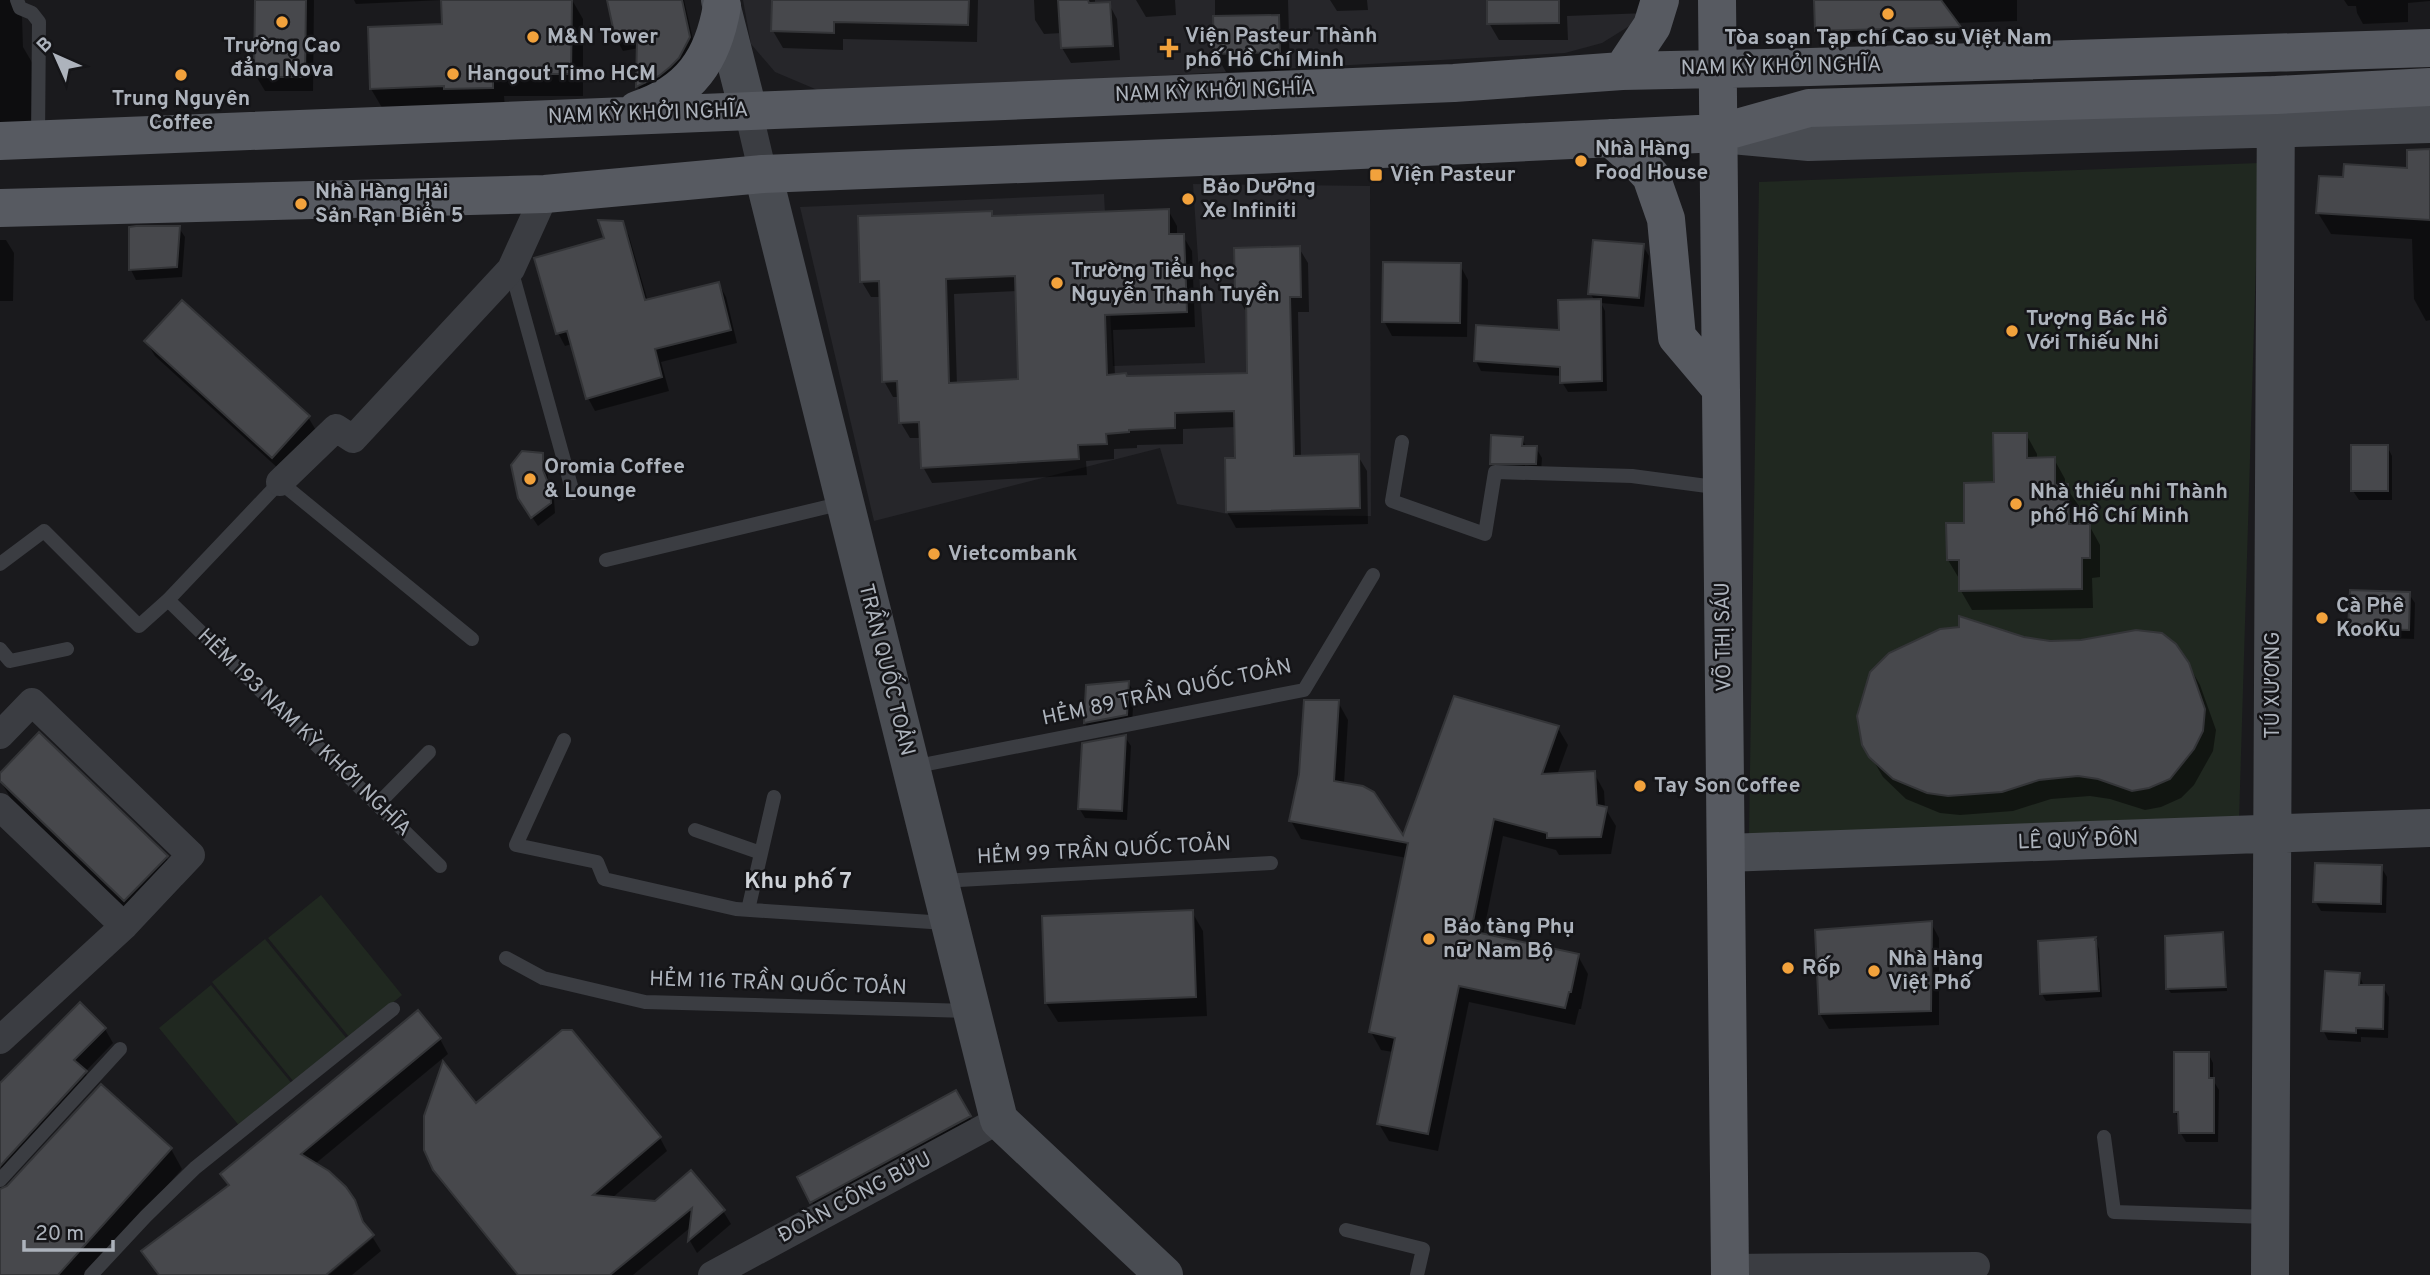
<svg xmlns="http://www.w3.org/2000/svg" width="2430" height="1275" viewBox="0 0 2430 1275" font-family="Overpass,sans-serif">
<rect width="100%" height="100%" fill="#1a1a1d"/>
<!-- built -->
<path fill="#26262a" d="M743,0H1650L1639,20L1602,43L1565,53L827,94L775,72L751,44Z
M1193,184L1370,186L1371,516L1233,515L1177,504L1160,448L874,521L800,207L1104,194L1113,366L1205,363Z"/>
<!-- green -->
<path fill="#202820" d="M2259,163L2239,820L1749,837L1759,182Z
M321,895L402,995L350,1038L268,938Z
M265,939L347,1039L294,1082L212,982Z
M211,985L293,1085L241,1128L159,1028Z"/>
<!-- shadow -->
<path fill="#0007" fill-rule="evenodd" d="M0,0H13L22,17L23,47L40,76L42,118L0,134Z
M256,0H314L313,91H265L256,76Z
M354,0H572L583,19V96H504L505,109L384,111L371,89L444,25L443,0L356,4Z
M609,0H684L695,48L684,68L643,96L638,87L639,48L623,51L618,42Z
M774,0H978L977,42L843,39V50L783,48L773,31Z
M1034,0H1095V5L1109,4L1117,19L1120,60L1071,63L1062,48V33L1044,34L1035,20Z
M1136,0H1175L1176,15L1146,17Z
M1215,0H1288L1290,70L1226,72L1215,53Z
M1330,0H1367L1368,10L1337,11Z
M1489,0H1649L1648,13L1567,16L1568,40H1499L1489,23Z
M1816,0H2017V21L1955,23L1965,39L1824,43L1816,31Z
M2344,0H2430V1L2408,3V22L2363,24L2357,13L2356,6H2348Z
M2430,151V320L2426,321L2414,299L2412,239L2331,234L2318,213L2345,179L2409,170Z
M1168,210L1177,226V236H1183L1192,251L1195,327L1113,330L1115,376L1127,378L1249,375L1248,309L1245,310L1236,294L1299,248L1308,263L1309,312H1298L1301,457L1358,456L1367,471L1368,524L1236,528L1227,512L1237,460L1236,427L1183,429V444L1137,445V448L1114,449V459L1086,461L1087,475L932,483L923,467L921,438H910L901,423L899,397H893L884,381L881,297H871L862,282L991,213L994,217ZM1017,291L1020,381L957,385L954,294Z
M622,223L629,236L648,302L719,284L726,297L737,343L661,362L669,391L595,411L588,398L572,344L565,346L558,333Z
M130,228H179L185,237L182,277L136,280L131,270Z
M0,240H6L14,253L13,301H0Z
M1643,246L1649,256L1644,307L1601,303L1605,311L1607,391L1568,392L1562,382V376L1481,371L1476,361L1561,332L1595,301L1590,293Z
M1460,265L1468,280L1467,337L1392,336L1384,321Z
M146,341L308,417L317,432L281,471L155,356Z
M2026,434L2037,454V460L2054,459L2065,479V486L2079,506V526L2089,525L2100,545V577L2092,578L2093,608L1972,610L1961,591L1960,580L1948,560L1966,524L1995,484Z
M1522,439L1527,448H1536L1542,458L1541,473H1498L1492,463Z
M2387,446L2392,456V500H2359L2353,491Z
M542,455L547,465L548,481L554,499L555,513L538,526L526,508Z
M2409,594L2415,603L2414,639L2356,637L2350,627Z
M2023,639L2188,664L2200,685L2216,730L2213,751L2194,785L2181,798L2161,807L2145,810L2110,799L2090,796L2051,799L2013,811L1960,815L1940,813L1906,799L1883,777L1864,744Z
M1128,682L1134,692L1132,724L1091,733L1085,723L1088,687Z
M1338,702L1348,720L1344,784L1404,839L1558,728L1568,745L1557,775L1594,773L1604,791L1605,808L1616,826L1611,854L1559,855L1556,850L1503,836L1483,935L1578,956L1588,974L1581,1009H1579L1575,1025L1469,1002L1438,1151L1389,1141L1379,1124L1393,1052L1381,1050L1371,1032L1407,858L1301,839L1291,821Z
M1125,737L1131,746L1127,820L1085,818L1079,808Z
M0,776L166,857L182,885L141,928L15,806L0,780Z
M2381,867L2387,877L2386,913L2321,911L2315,901Z
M1192,912L1203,931L1207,1016L1058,1022L1046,1003Z
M1931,923L1939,938V1025L1829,1029L1820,1014Z
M2222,934L2224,938L2227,991L2171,993L2168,989Z
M2095,939L2099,949L2102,997L2046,1001L2042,994Z
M2359,974L2364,987H2383L2389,997L2388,1038L2361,1037V1042L2328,1040L2323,1030Z
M418,1013L440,1039L448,1054L315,1164L353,1201L367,1230L327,1272V1275H158L143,1252L229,1187L223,1175Z
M105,1029L113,1043L85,1072L94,1087L11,1177L0,1166V1085Z
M2208,1053L2213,1063V1080L2219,1090L2218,1142H2186L2180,1132V1120L2175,1112Z
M101,1087L171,1149L182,1169L87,1275H0V1195Z
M956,1092L978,1132L820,1217L799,1178Z
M476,1105L660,1138L667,1151L612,1198L723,1211L731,1224L697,1253L690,1241L691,1227L633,1275H517L443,1184L435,1170Z
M373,1238L381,1251L352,1275H329Z"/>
<!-- building -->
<path fill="#47484c" stroke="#343538" stroke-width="2" fill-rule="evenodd" d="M255,0H306L305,77H254Z
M441,0H572L571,74H493V88L444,89V86L370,89L368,27L442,24Z
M607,0H682L690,37L679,58L670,67L659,76L636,87L637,38L616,42Z
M772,0H969L968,25L834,22V33L771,31Z
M1058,0H1088L1089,3L1110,2L1113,46L1061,48Z
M1487,0H1559V23L1487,24Z
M1814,0H1941L1961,27L1815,31Z
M1279,15L1280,52L1214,54L1213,16Z
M2430,149V220L2316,213L2319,176L2343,177L2344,164L2407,168V150Z
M1169,209V234H1184L1187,312L1105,315L1107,375L1126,373L1127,376L1247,373L1246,294H1235L1234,248L1300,246L1301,297H1290L1294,456L1359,454L1360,508L1226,512L1225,458H1235L1234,411L1175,413V428L1129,430V432L1106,434L1107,444L1078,445L1079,459L921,468L919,422L899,423L897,381L882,382L879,281L860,282L858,216L992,211V216ZM1015,276L1018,379L949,383L946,279Z
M598,220L623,221L645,300L719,282L731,330L655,349L662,377L586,399L567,331L556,334L534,258L604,238Z
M136,226H180L177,267L129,270V227Z
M1593,240L1644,244L1639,298L1588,294Z
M1383,262L1461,263L1460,323L1382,322Z
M1601,299L1602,381L1560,383V367L1474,361L1476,325L1559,330L1558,300Z
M182,300L310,416L272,458L144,341Z
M1993,433H2027V458L2055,457V485L2068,484L2069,524H2090V558H2082V589L1959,591V560H1947L1946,523H1964V483L1994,482Z
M1491,435L1523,437L1522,446H1537L1536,464H1490Z
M2351,445H2388V491H2351Z
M522,451L543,453V470L550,488L551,503L531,518L518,498L511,465Z
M2350,590L2410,592L2409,630L2348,628Z
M1959,616L2024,637L2050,641L2081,640L2136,630L2162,633L2176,644L2189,663L2205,709L2203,731L2194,749L2170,779L2149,788L2132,791L2098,779L2078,776L2039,780L2002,792L1948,796L1927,793L1893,779L1869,757L1862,745L1857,716L1870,672L1889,653L1940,629L1959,627Z
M1129,681L1127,715L1084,723L1086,685Z
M1454,696L1559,726L1542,774L1595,771L1597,805L1607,807L1601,837L1547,838V833L1494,819L1471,931L1579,954L1571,992H1569L1565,1008L1459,986L1428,1134L1377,1124L1395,1038L1369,1032L1408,843L1289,821L1299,774L1304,700H1339L1334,781L1363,786L1374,792L1403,835Z
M39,732L168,856L124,901L0,781V773Z
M1126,735L1122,811L1078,809L1082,743Z
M2315,863L2382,865L2381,904L2313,902Z
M1193,910L1196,997L1045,1003L1042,916Z
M1932,921L1931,1011L1819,1014L1815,930Z
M2223,932L2226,987L2166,989L2165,936Z
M2096,937L2095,940H2096L2099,991L2040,994L2038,941Z
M2325,971L2360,973L2359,985H2384L2383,1029L2356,1028V1033L2321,1031Z
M80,1002L106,1028L74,1060L87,1071L0,1166V1083Z
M418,1010L441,1038L301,1154L329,1171L346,1187L355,1200L363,1222L374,1235L326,1275H159L141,1251L229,1185L220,1174Z
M562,1030H572L661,1137L593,1195L655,1201L691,1170L725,1210L688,1241L692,1208L610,1275H518L433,1170L424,1150V1116L443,1061L476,1103Z
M2174,1052H2209V1078H2214V1133H2179L2178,1112H2174Z
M101,1084L172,1148L58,1275H0V1189L7,1186Z
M956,1090L971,1116L810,1203L797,1177Z"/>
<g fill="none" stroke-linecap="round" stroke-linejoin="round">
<!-- lane -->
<path stroke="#3b3d42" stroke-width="14" d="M17,0L20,8L32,13L39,22L38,138
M511,269L573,493
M1402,442L1392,501L1485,534L1495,472L1632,476L1722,488
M606,560L843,503
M0,564L44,531L139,626L168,600L280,482L472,639
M168,600L440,866
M0,649L10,661L67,649
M564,740L516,845L597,862L604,879L736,909L946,923
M912,767L1304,690L1373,575
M377,805L429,752
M695,830L761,853
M941,881L1271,863
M748,910L774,797
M506,958L543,978L645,1002L969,1011
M2104,1137L2114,1212L2268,1217
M0,1180L120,1049
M1346,1230L1423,1249L1417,1275
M91,1275L146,1216L195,1168L393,1009"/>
<!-- street -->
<path stroke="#3b3d42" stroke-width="28" d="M748,110L763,174
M280,482L336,428L353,439L511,269L545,194
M0,735L32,702L191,855L124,926L0,1040
M0,807L124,926
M1730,1268L1976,1266
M712,1275L999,1120"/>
<!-- secondary -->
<path stroke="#494c52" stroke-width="38" d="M720,0L748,110
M1721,134L1809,142L2430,124
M763,174L999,1120L1164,1275
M1726,853L2430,828
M2270,1275L2276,95"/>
<!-- primary -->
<path stroke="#575a61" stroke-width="38" d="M1717,0L1730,1275
M1622,71L1652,26L1660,0
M637,110C690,93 713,59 722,6
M1611,138L1636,160L1651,176L1666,219L1677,337L1721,389
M0,141L1454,83L1622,71L1810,67L2430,48
M0,208L545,194L763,174L1275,154L1719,133L1809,108L2276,95L2430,87"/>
</g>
<!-- markers -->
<g fill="#f2a23c" stroke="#151518" stroke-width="2.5">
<circle cx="1888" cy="14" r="7"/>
<circle cx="282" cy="22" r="7"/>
<circle cx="533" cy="37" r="7"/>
<path d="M1165.5 37.5h7v7h7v7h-7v7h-7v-7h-7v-7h7z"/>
<circle cx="453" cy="74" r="7"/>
<circle cx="181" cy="75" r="7"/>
<circle cx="1581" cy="161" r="7"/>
<rect x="1369" y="168" width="14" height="14" rx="3.5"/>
<circle cx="1188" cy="199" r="7"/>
<circle cx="301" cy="204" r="7"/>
<circle cx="1057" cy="283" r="7"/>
<circle cx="2012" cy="331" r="7"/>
<circle cx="530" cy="479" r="7"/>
<circle cx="2016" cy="504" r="7"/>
<circle cx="934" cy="554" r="7"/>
<circle cx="2322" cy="618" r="7"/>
<circle cx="1640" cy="786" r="7"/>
<circle cx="1429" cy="939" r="7"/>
<circle cx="1788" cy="968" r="7"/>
<circle cx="1874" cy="971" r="7"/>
</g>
<g text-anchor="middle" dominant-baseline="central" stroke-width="5" stroke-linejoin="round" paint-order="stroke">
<!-- poi labels -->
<g font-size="21" font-weight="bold" fill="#adb3bc" stroke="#151518" text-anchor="start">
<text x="1185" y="36">Viện Pasteur Thành<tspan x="1185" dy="24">phố Hồ Chí Minh</tspan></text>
<text x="547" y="37">M&amp;N Tower</text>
<text x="1888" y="38" text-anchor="middle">Tòa soạn Tạp chí Cao su Việt Nam</text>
<text x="282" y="46" text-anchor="middle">Trường Cao<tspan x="282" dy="24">đẳng Nova</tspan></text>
<text x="467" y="74">Hangout Timo HCM</text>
<text x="181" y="99" text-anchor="middle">Trung Nguyên<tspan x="181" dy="24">Coffee</tspan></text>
<text x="1595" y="149">Nhà Hàng<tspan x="1595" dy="24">Food House</tspan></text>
<text x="1390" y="175">Viện Pasteur</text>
<text x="1202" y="187">Bảo Dưỡng<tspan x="1202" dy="24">Xe Infiniti</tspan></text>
<text x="315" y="192">Nhà Hàng Hải<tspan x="315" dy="24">Sản Rạn Biển 5</tspan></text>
<text x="1071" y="271">Trường Tiểu học<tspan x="1071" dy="24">Nguyễn Thanh Tuyền</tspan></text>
<text x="2026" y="319">Tượng Bác Hồ<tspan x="2026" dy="24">Với Thiếu Nhi</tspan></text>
<text x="544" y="467">Oromia Coffee<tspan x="544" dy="24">&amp; Lounge</tspan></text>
<text x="2030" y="492">Nhà thiếu nhi Thành<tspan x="2030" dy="24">phố Hồ Chí Minh</tspan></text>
<text x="948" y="554">Vietcombank</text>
<text x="2336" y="606">Cà Phê<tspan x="2336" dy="24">KooKu</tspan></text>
<text x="1654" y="786">Tay Son Coffee</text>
<text x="1443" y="927">Bảo tàng Phụ<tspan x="1443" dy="24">nữ Nam Bộ</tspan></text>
<text x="1888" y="959">Nhà Hàng<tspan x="1888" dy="24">Việt Phố</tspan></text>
<text x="1802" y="968">Rốp</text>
</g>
<!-- street labels -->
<g font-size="21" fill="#adb3bc" stroke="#151518">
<text transform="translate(1781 67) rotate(-1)">NAM KỲ KHỞI NGHĨA</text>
<text transform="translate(1215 92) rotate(-2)">NAM KỲ KHỞI NGHĨA</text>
<text transform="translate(648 114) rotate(-2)">NAM KỲ KHỞI NGHĨA</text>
<text transform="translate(1724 637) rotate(-91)">VÕ THỊ SÁU</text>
<text transform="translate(886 670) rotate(76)">TRẦN QUỐC TOẢN</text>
<text transform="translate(2273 685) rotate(-90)">TÚ XƯƠNG</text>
<text transform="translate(1167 693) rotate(-12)">HẺM 89 TRẦN QUỐC TOẢN</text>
<text transform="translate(304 733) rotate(44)">HẺM 193 NAM KỲ KHỞI NGHĨA</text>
<text transform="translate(2078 841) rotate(-2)">LÊ QUÝ ĐÔN</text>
<text transform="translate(1104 851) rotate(-3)">HẺM 99 TRẦN QUỐC TOẢN</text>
<text transform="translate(778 984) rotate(2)">HẺM 116 TRẦN QUỐC TOẢN</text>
<text transform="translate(855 1198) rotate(-28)">ĐOÀN CÔNG BỬU</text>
</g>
<!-- neighbourhood labels -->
<g font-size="23" font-weight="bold" fill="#ced2d8" stroke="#151518">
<text x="798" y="882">Khu phố 7</text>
</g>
</g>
<!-- north arrow -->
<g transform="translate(56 56) rotate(315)" stroke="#151518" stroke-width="5" paint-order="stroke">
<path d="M0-5L12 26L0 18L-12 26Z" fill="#adb3bc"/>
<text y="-10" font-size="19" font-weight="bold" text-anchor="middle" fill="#adb3bc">B</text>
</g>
<!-- scale -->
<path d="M24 1240v10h89v-10" fill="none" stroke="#adb3bc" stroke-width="3.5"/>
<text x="35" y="1240" font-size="21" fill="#adb3bc" stroke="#151518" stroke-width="5" paint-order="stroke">20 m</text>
</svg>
